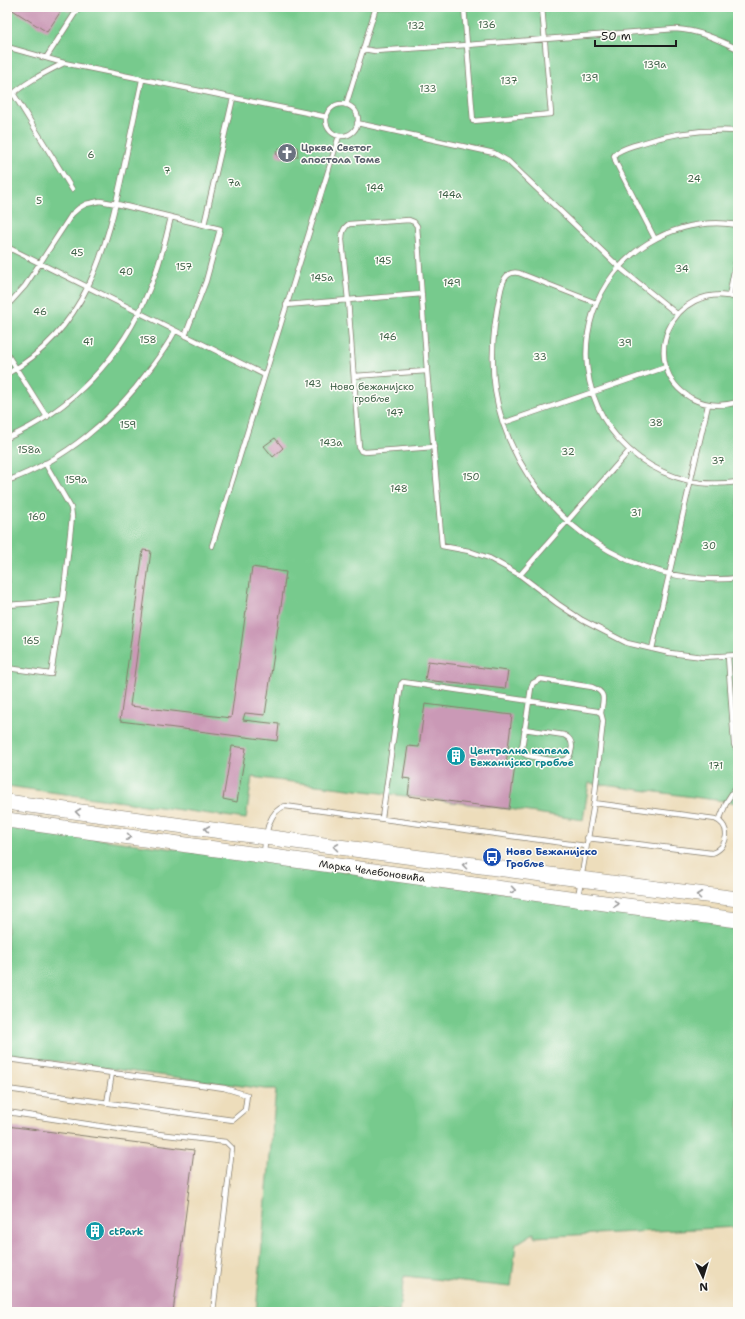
<svg xmlns="http://www.w3.org/2000/svg" width="745" height="1319" viewBox="0 0 745 1319" font-family="'Shantell Sans',sans-serif">
<rect width="100%" height="100%" fill="#fdfcf7"/>
<filter id="ink" filterUnits="userSpaceOnUse"><feTurbulence type="fractalNoise" baseFrequency=".025" numOctaves="2"/><feDisplacementMap in="SourceGraphic" scale="8" xChannelSelector="R" yChannelSelector="G"/><feConvolveMatrix kernelMatrix="1 2 1 2 8 2 1 2 1" color-interpolation-filters="sRGB"/></filter>
<filter id="wash" filterUnits="userSpaceOnUse"><feTurbulence type="fractalNoise" baseFrequency=".012" numOctaves="4" result="noise"/><feDisplacementMap in="SourceGraphic" scale="16" xChannelSelector="R" yChannelSelector="G"/><feGaussianBlur stdDeviation="0.9" result="paint"/><feColorMatrix in="noise" values="0 0 0 0 0 0 0 0 0 0 0 0 0 0 0 0 0 1.4 0 .05"/><feComposite in="paint" operator="in"/></filter>
<g filter="url(#wash)">
<rect width="100%" height="100%" fill="#edddbb"/>
<!-- green -->
<path fill="#77ca8d" stroke="#4a7354" d="M7,7H738V803L589,783L583,820L509,809L252,777L246,819L7,786Z
M7,827L738,923V1227L534,1237V1233L516,1244L511,1287L404,1276L399,1312H256L276,1089H265L7,1055Z"/>
<g id="blocks">
<!-- building -->
<path fill="#ca99b6" d="M8,7H72L69,12L63,8L47,32Z
M297,147L298,157L281,158L277,156L276,152L279,148Z
M275,438L283,448L273,457L264,446Z
M143,550L151,551L130,706L231,718L252,567L286,572L265,715L245,713L243,720L279,724L277,741L120,721Z
M428,661L508,671L505,689L425,680Z
M425,704L512,715L506,765L515,766L509,809L408,796L410,779L403,778L408,746L419,747Z
M232,746L246,748L237,802L223,799Z
M7,1126L194,1150L173,1312H7Z"/>
</g>
</g>
<g filter="url(#ink)">
<use href="#blocks" fill-opacity="0" stroke="#847c6c" stroke-width="1"/>
<g fill="none" stroke-linecap="round" stroke-linejoin="round">
<!-- lane casing -->
<g stroke="#847c6c" stroke-width="6">
<path id="lane" d="M464,7L473,121L551,114L542,7
M733,7L738,8
M7,47L64,63L327,117
M363,49L375,51L467,45L675,29C698,30 717,39 738,49
M46,58L79,7
M13,93L72,189
M7,99C24,83 44,73 64,63
M326 120a16 16 0 1 1 32 0a16 16 0 1 1-32 0Z
M346,105L376,7
M357,123L494,153L508,161L619,267L677,314
M738,225C706,220 675,227 648,243C622,259 602,285 593,313C569,388 614,464 690,481C706,485 722,484 738,482
M655,239L616,163L614,156L616,153C623,149 631,146 639,144C671,133 704,129 738,131
M7,247L265,375
M729,296L738,251
M738,298C671,279 636,366 691,398C706,406 721,407 738,402
M596,303L519,273C505,270 502,283 500,294C491,336 489,382 503,423C535,521 635,589 738,578
M286,305L422,294
M7,306L25,286L72,214L79,208L86,204L100,201L117,204L204,225L233,98
M185,336L206,281L220,229L204,225
M7,354L47,417
M7,374C86,330 107,249 124,166C130,138 136,109 142,80
M354,376L427,371
M503,423L666,367
M7,438C72,410 123,356 149,290C159,267 165,242 171,217
M434,447L365,452L361,451L359,447L348,300L342,240C342,233 343,228 349,224L409,220L414,222L417,226L427,371L442,546L469,551L489,558L520,575L558,604L582,620L627,643L670,653L703,657L738,655
M7,481C65,460 114,419 150,369C159,357 168,345 175,331
M212,546L339,136
M520,575L629,451
M7,577L9,605L7,622
M7,605L36,603L63,599L71,526L72,517L71,508L45,463
M652,649L708,405
M728,656L734,744L735,747L738,750
M7,668L51,674L63,599
M524,729L564,735C570,738 572,741 572,747C571,751 571,756 567,759C560,764 535,757 526,755L523,753L522,748L531,688L533,683L541,679L592,687C607,693 603,699 601,713
M382,818L401,684L403,682L597,711L601,713L603,721L594,803
M719,821L727,801L738,784
M264,852C266,836 267,812 285,806L586,846
M578,897L594,803L715,819C732,826 728,848 712,853L587,838
M7,1059L224,1088L247,1095L245,1110L233,1120L7,1089
M107,1103L112,1073
M7,1112L133,1131L226,1142L232,1148L213,1312"/>
</g>
<!-- primary casing -->
<g stroke="#847c6c" stroke-width="16">
<path id="primary" d="M7,802C251,835 494,869 738,899
M7,820L619,905L738,920"/>
</g>
<!-- lane -->
<use href="#lane" stroke="#fff" stroke-width="4.5"/>
<!-- primary -->
<use href="#primary" stroke="#fff" stroke-width="15"/>
</g>
<!-- one-way arrows -->
<defs><path id="oneway-chevron" d="M-2-3.5L2.5 0L-2 3.5" fill="none" stroke-width="1.6" stroke-linecap="round" stroke-linejoin="round"/></defs>
<g stroke="#999">
<use href="#oneway-chevron" transform="translate(78 812) rotate(-172)"/>
<use href="#oneway-chevron" transform="translate(207 829) rotate(-172)"/>
<use href="#oneway-chevron" transform="translate(129 837) rotate(8)"/>
<use href="#oneway-chevron" transform="translate(336 847) rotate(-172)"/>
<use href="#oneway-chevron" transform="translate(465 865) rotate(-173)"/>
<use href="#oneway-chevron" transform="translate(513 890) rotate(8)"/>
<use href="#oneway-chevron" transform="translate(699 895) rotate(-173)"/>
<use href="#oneway-chevron" transform="translate(616 904) rotate(8)"/>
</g>
</g>
<!-- icons -->
<defs>
<g id="church-disc" transform="scale(1)"><circle r="9.5" fill="#6b7280" stroke="#fdfcf7"/><path d="M-1.2-6h2.4v3.5h3.3v2.4h-3.3V6h-2.4V-.1h-3.3v-2.4h3.3Z" fill="#fff"/></g>
<g id="building-disc" transform="scale(1)"><circle r="9.5" fill="#0f9aa8" stroke="#fdfcf7"/><path d="M-4-6H4V6H1V3H-1V6H-4ZM-2.5-4.3h1.7v1.8h-1.7ZM.8-4.3h1.7v1.8H.8ZM-2.5-1h1.7V.8h-1.7ZM.8-1h1.7V.8H.8Z" fill="#fff"/></g>
<g id="bus-disc" transform="scale(1)"><circle r="9.5" fill="#1a4fb4" stroke="#fdfcf7"/><path d="M-5-6H5V4H4V6H2V4H-2V6H-4V4H-5ZM-3.5-4V0h7V-4ZM-3.5 1.2v1.5H-2V1.2ZM2 1.2v1.5H3.5V1.2Z" fill="#fff"/></g>
</defs>
<g fill-rule="evenodd">
<use href="#church-disc" x="287" y="153"/>
<use href="#building-disc" x="456" y="756"/>
<use href="#bus-disc" x="492" y="857"/>
<use href="#building-disc" x="95" y="1231"/>
</g>
<g text-anchor="middle" dominant-baseline="central" stroke-width="3" stroke-linejoin="round" paint-order="stroke">
<!-- park labels -->
<g font-size="10" fill="#406249" stroke="#fdfcf7">
<text x="487" y="24">136</text>
<text x="416" y="25">132</text>
<text x="655" y="64">139a</text>
<text x="590" y="77">139</text>
<text x="509" y="80">137</text>
<text x="428" y="88">133</text>
<text x="91" y="154">6</text>
<text x="167" y="170">7</text>
<text x="694" y="178">24</text>
<text x="234" y="182">7a</text>
<text x="375" y="187">144</text>
<text x="450" y="194">144a</text>
<text x="39" y="200">5</text>
<text x="77" y="252">45</text>
<text x="383" y="260">145</text>
<text x="184" y="266">157</text>
<text x="682" y="268">34</text>
<text x="126" y="271">40</text>
<text x="322" y="277">145a</text>
<text x="452" y="282">149</text>
<text x="40" y="311">46</text>
<text x="388" y="336">146</text>
<text x="148" y="339">158</text>
<text x="88" y="341">41</text>
<text x="625" y="342">39</text>
<text x="540" y="356">33</text>
<text x="313" y="383">143</text>
<text x="372" y="386">Ново бежанијско<tspan x="372" dy="12">гробље</tspan></text>
<text x="395" y="412">147</text>
<text x="656" y="422">38</text>
<text x="128" y="424">159</text>
<text x="331" y="442">143a</text>
<text x="29" y="449">158a</text>
<text x="568" y="451">32</text>
<text x="718" y="460">37</text>
<text x="471" y="476">150</text>
<text x="76" y="479">159a</text>
<text x="399" y="488">148</text>
<text x="636" y="512">31</text>
<text x="37" y="516">160</text>
<text x="709" y="545">30</text>
<text x="31" y="640">165</text>
<text x="716" y="765">171</text>
</g>
<!-- worship labels -->
<g font-size="10" font-weight="bold" fill="#5b616d" stroke="#fdfcf7" text-anchor="start">
<text x="301" y="147">Црква Светог<tspan x="301" dy="12">апостола Томе</tspan></text>
</g>
<!-- culture labels -->
<g font-size="10" font-weight="bold" fill="#0d838f" stroke="#fdfcf7" text-anchor="start">
<text x="470" y="750">Централна капела<tspan x="470" dy="12">Бежанијско гробље</tspan></text>
<text x="109" y="1231">ctPark</text>
</g>
<!-- transit labels -->
<g font-size="10" font-weight="bold" fill="#164399" stroke="#fdfcf7" text-anchor="start">
<text x="506" y="851">Ново Бежанијско<tspan x="506" dy="12">Гробље</tspan></text>
</g>
<!-- street labels -->
<g font-size="10" fill="#1c1c1c" stroke="#fdfcf7">
<text transform="translate(372 871) rotate(8)">Марка Челебоновића</text>
</g>
</g>
<!-- margin -->
<rect width="745" height="1319" fill="none" stroke="#fdfcf7" stroke-width="24"/>
<!-- north arrow -->
<g transform="translate(703 1277) rotate(176)" stroke="#fdfcf7" stroke-width="3" paint-order="stroke">
<path d="M0-3L7 15L0 10L-7 15Z" fill="#1c1c1c"/>
<text y="-6" font-size="11" font-weight="bold" text-anchor="middle" fill="#1c1c1c">N</text>
</g>
<!-- scale -->
<path d="M595 40v6h81v-6" fill="none" stroke="#1c1c1c" stroke-width="2"/>
<text x="601" y="40" font-size="12" fill="#1c1c1c" stroke="#fdfcf7" stroke-width="3" paint-order="stroke">50 m</text>
</svg>
